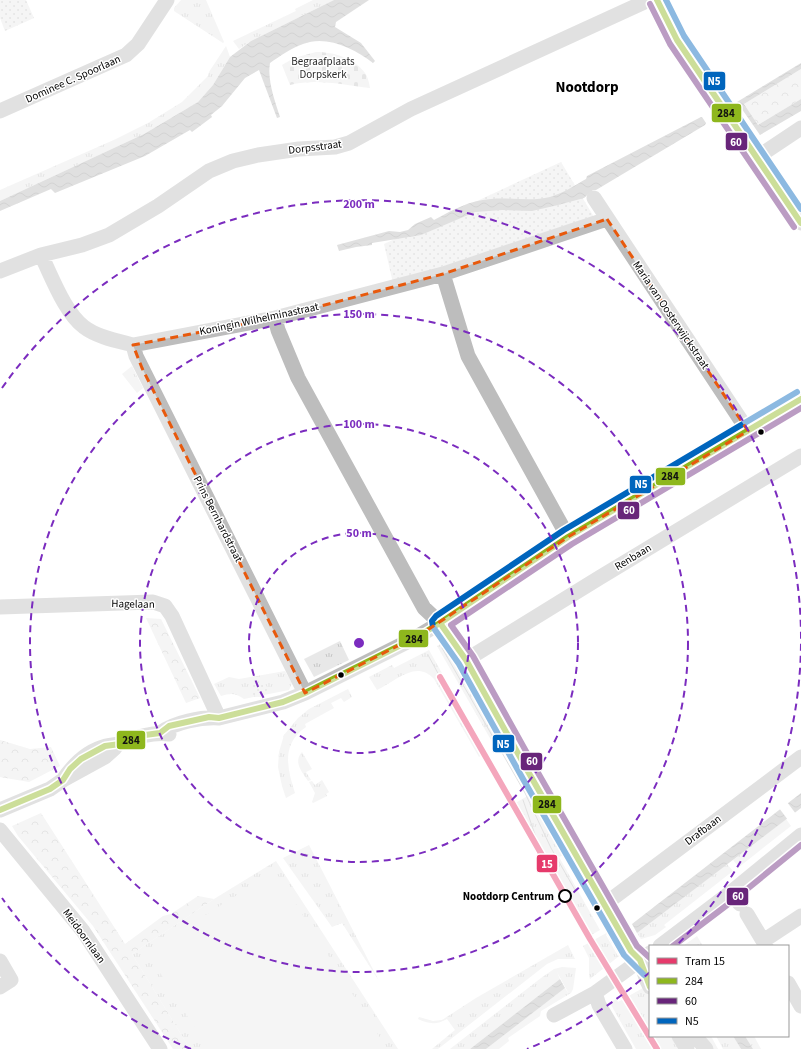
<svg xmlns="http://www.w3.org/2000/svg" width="801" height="1049" viewBox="0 0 801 1049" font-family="'Source Sans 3',sans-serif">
<defs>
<pattern id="grass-tufts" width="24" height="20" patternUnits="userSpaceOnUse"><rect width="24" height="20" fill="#e8e8e8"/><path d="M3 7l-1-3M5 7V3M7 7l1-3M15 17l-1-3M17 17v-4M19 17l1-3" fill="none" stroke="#c5c5c5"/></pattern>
<pattern id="forest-crowns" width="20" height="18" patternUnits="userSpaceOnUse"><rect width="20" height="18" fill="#e8e8e8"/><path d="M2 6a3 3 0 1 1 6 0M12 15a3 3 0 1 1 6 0" fill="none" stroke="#c5c5c5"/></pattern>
<pattern id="cemetery-stones" width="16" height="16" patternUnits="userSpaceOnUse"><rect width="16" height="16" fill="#e8e8e8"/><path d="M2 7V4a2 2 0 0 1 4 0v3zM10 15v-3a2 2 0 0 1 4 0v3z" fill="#c5c5c5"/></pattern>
<pattern id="park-dots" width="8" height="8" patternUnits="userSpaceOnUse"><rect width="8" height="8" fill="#e8e8e8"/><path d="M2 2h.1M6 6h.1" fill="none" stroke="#c5c5c5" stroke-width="1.8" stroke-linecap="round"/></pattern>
<pattern id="water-waves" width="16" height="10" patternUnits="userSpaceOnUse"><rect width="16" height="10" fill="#bababa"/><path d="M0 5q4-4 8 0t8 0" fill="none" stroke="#9e9e9e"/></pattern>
</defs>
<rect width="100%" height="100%" fill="#fff"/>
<!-- grass -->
<path fill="url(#grass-tufts)" d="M181,0H206L224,42L223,43L174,11V8Z
M313,0H334L251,41L239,49L233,41L296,11L295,9Z
M226,46L230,57L213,85L198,102L144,134L0,201V190L116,139L148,123L182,102L208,76L209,72Z
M132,366L143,388L137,393L122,374Z
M340,641L349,660L314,677L304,659Z
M446,641L504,743L495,747L437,646Z
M429,650L486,752L479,757L434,679C416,659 395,682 377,690L369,677L392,665L394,668Z
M285,671L292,683L289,690L244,699C236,693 230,693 221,696L214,684L229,677L239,679Z
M348,689L352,697L344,702L341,698L331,703L334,708L305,724L306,727C281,744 287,768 295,793L286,798L282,786L278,767L279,752L284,735L298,718L309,709Z
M302,752L312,769L306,772L311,780L308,781C302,772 293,762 302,752Z
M322,780L329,792L326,794L327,796L313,803L312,802L315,793L309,782L312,781L315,785Z
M533,793L588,890L585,892L564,855L559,857L600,930L586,938L510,806Z
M786,819L791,826L739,867L733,860Z
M309,845L379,981L342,923L332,927L283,858Z
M276,861L398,1049H190L132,954L214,899Z
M727,864L733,871L664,925L666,927L655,935L641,939L637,933Z
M610,931L615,939L612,944L607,934L606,935L618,956L619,955L614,947L619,945L623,953L590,979L589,976V958L583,946Z
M697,936L703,946H683Z
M568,945L575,959H558L547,964L438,1049H432L455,1030L447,1019C437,1025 428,1024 418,1019L419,1017L433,1021L442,1020L476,998Z
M562,967L576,968L573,989L571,993L541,1011L540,1016L508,1038L509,1041L499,1049H486L565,988L569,994L557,972L560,979L470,1049H450L541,978L554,969Z
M643,988L650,995V1036H674L682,1049H636L610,1003L616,999L618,1002Z
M703,1036H711L718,1049H711Z
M716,1036H733L741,1049H723Z
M745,1036H754L761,1049H753Z"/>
<!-- forest -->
<path fill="url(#forest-crowns)" d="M801,69V99L758,125L744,104Z
M146,618L161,619L200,698L186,703Z
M0,740L30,749L51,747L60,766L29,782L0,777Z
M41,813L125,944L163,916L171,914L198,896L214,899L132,954L190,1049H173L93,926L18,836L12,826Z"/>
<!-- cemetery -->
<path fill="url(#cemetery-stones)" d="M316,52C334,52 354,58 365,73C368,77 369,83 370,88C344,85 316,78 290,85L282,65L294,58Z"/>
<!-- park -->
<path fill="url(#park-dots)" d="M0,0H26L34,18L5,31L0,18Z
M561,162L594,217L393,283L384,244Z
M251 689a8 8 0 1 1 16 0a8 8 0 1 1-16 0Z"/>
<!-- pitch -->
<path fill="#e8e8e8" d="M275,871L387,1049H208L147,952Z"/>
<!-- water -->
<path fill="url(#water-waves)" d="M334,0H369L336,22L335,27L361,43L375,61L373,63C354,48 326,35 303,44C291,48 280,56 270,63C267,80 275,101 280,117L277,118L259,70L245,78L222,106L211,115L212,117L192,132L190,130L145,156L55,193L51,189L0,211V201L144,134L198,102L213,85L230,57L251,41Z
M801,63V69L744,104L758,125L801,99V111L760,135L737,102Z
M701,117H702L706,123L705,125L596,190H593L584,198L558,205L532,211L502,210L475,212L421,235L372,243V245L356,247L339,251L337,245L389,231L400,232L408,230L415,224L431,217L434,220C455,209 468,201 491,199C511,197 531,202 550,197C563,193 574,186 586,179L587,176Z
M801,793V808L637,933L632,924Z
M560,979L565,988L486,1049H470Z
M733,1036H745L753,1049H741Z"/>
<!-- pier -->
<path fill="#fff" d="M787,802L796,814L788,820L779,808Z"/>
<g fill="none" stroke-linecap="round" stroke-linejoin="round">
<!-- minor -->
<path stroke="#bdbdbd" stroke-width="15" d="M657,0L677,40L801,223
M0,111L126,55L138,44L167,0
M756,158L801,128
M594,198L748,431
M41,255C52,277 65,313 84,327C97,337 118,341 133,345L275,318L443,274L607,219
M0,271L41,255L82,245L109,235L158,206L209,171L233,161L258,155L299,149L335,147L349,143L411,109L649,0
M443,274L468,356L568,537
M275,318L278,330L298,378L424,608L440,623L466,660L530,775L605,904L631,951L650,969
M133,345L136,356L142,368L305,693
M0,607L153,602L165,606L172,616L219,718
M466,660L599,578L801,456
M160,733C175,722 201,717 219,718L283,702L305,693L415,638L440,623L568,537L801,399
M63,780C73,765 87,751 106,746C111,745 116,745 121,743C137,737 152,732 169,734
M0,810L50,789L63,780L105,757L115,748
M0,830L83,931L160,1049
M730,893L740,904
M605,904L801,757
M747,914L766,946
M763,941L801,916
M660,946L730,893L801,835
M640,960L647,981L650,987
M0,961L11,980L0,987
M788,983L801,1006
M595,993L599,1005L625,1049
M554,1015L595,993L650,953
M679,1036L687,1049
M695,1036L706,1049"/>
<!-- tram -->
<path stroke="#bdbdbd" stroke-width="1" d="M442,648L525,793L551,848L575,890
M428,655L440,677
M523,800L540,849L548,866"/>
<!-- bus-1 casing -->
<g stroke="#fff" stroke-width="9">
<path id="bus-1" d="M657,0L677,40L801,223
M440,623L466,660L530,775L631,951L640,960L650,987
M0,810L50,789L63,780L70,769L81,759L105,746L120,744L145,735L160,733L169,726L209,717L219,718L283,702L305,693L415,638L440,623L568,537L801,399"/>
</g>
<!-- bus-2 casing -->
<g stroke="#fff" stroke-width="9">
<path id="bus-2" d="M650,4L670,44L794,227
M673,946L735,899L801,845
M650,958L637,946L537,771L473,656L451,625L572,544L801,408"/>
</g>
<!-- bus-3 casing -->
<g stroke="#fff" stroke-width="9">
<path id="bus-3" d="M666,0L684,36L801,209
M644,975L624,955L523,779L459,664L433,627L432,621L436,616L564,530L797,392"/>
</g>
<!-- bus-1 -->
<use href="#bus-1" stroke="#8eb71d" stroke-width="6"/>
<!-- bus-2 -->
<use href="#bus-2" stroke="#68257a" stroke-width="6"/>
<!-- bus-3 -->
<use href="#bus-3" stroke="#0065bd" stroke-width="6"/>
<!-- tram-1 casing -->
<g stroke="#fff" stroke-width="9">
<path id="tram-1" d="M440,677L590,939L657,1049"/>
</g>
<!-- tram-1 -->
<use href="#tram-1" stroke="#e63a6b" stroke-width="6"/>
</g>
<!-- marked area -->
<path d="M0 0H801V1049H0ZM607,219L748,431L568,537L423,633L305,693L142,368L133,345L275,318L443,274Z" fill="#fff" fill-opacity=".55" fill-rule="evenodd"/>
<path fill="none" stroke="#e8590c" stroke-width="3" stroke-dasharray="8 5" stroke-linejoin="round" d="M607,219L748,431L568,537L423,633L305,693L142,368L133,345L275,318L443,274Z"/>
<!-- distance rings -->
<g fill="none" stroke="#7b2cbf" stroke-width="2" stroke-dasharray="7 5">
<circle cx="359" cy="643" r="110"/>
<circle cx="359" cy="643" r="219"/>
<circle cx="359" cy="643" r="329"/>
<path d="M650 972A439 439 0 0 1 527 1049M191 1049A439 439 0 0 1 2 898M2 388A439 439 0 1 1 677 945"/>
</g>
<!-- markers -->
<g fill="#000" stroke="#fff" stroke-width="1.5">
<circle cx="761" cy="432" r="3.5"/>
<circle cx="341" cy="675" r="3.5"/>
<circle cx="597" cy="908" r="3.5"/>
</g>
<circle fill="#fff" stroke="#000" stroke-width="2" cx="565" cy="896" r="6"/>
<g text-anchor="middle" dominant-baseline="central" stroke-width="3" stroke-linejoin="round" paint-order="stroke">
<!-- park labels -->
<g font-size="11" fill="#2c2c2c" stroke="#fff">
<text x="323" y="61">Begraafplaats<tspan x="323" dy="13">Dorpskerk</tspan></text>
</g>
<!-- street labels -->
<g font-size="11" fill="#000" stroke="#fff">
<text transform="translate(73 79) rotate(-24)">Dominee C. Spoorlaan</text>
<text transform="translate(315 147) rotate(-7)">Dorpsstraat</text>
<text transform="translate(671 315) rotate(56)">Maria van Oosterwijckstraat</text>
<text transform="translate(259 319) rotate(-12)">Koningin Wilhelminastraat</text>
<text transform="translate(218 519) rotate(63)">Prins Bernhardstraat</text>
<text transform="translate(633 557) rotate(-31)">Renbaan</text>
<text transform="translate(133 604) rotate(1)">Hagelaan</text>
<text transform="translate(703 830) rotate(-37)">Drafbaan</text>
<text transform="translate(84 936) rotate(54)">Meidoornlaan</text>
</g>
<!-- stop labels -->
<g font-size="11" font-weight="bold" fill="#000" stroke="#fff" text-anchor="end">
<text x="554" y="896">Nootdorp Centrum</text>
</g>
<!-- district labels -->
<g font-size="15" font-weight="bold" fill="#000" stroke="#fff">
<text x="587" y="87">Nootdorp</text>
</g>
</g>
<circle cx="359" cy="643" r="6" fill="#7b2cbf" stroke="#fff" stroke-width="2"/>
<g font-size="12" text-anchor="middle" font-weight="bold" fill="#7b2cbf" stroke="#fff" stroke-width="3" stroke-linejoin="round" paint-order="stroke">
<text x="359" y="208">200 m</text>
<text x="359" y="318">150 m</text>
<text x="359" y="428">100 m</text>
<text x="359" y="537">50 m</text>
</g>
<g stroke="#fff" stroke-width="1.5">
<rect x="703" y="71" width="23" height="20" rx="4" fill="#0065bd"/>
<rect x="711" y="103" width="31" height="20" rx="4" fill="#8eb71d"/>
<rect x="725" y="132" width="23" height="19" rx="4" fill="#68257a"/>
<rect x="655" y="467" width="31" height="19" rx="4" fill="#8eb71d"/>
<rect x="629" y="475" width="23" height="19" rx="4" fill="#0065bd"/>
<rect x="617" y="501" width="23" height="19" rx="4" fill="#68257a"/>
<rect x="398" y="629" width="31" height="19" rx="4" fill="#8eb71d"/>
<rect x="116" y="730" width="30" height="20" rx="4" fill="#8eb71d"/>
<rect x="492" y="734" width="23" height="19" rx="4" fill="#0065bd"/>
<rect x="520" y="752" width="23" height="19" rx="4" fill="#68257a"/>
<rect x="532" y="795" width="30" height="19" rx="4" fill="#8eb71d"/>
<rect x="536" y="854" width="22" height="19" rx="4" fill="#e63a6b"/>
<rect x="726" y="887" width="23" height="19" rx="4" fill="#68257a"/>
</g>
<g font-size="11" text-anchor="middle" font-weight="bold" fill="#fff">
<text x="714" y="85">N5</text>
<text x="736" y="146">60</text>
<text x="641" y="488">N5</text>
<text x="629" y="514">60</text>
<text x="503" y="748">N5</text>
<text x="532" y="765">60</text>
<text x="547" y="868">15</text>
<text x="738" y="900">60</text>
</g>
<g font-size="11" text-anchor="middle" font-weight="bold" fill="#111">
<text x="726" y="117">284</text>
<text x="670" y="480">284</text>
<text x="414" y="643">284</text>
<text x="131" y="744">284</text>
<text x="547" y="808">284</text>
</g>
<!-- legend -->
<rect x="649" y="945" width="140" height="92" fill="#ffffff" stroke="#999999"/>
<rect x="657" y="958" width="20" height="6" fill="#e63a6b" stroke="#999999"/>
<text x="685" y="965" font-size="12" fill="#000000">Tram 15</text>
<rect x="657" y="978" width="20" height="6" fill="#8eb71d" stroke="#999999"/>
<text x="685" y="985" font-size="12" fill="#000000">284</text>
<rect x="657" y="998" width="20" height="6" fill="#68257a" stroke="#999999"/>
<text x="685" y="1005" font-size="12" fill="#000000">60</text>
<rect x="657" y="1018" width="20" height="6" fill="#0065bd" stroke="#999999"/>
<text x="685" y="1025" font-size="12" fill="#000000">N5</text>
</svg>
